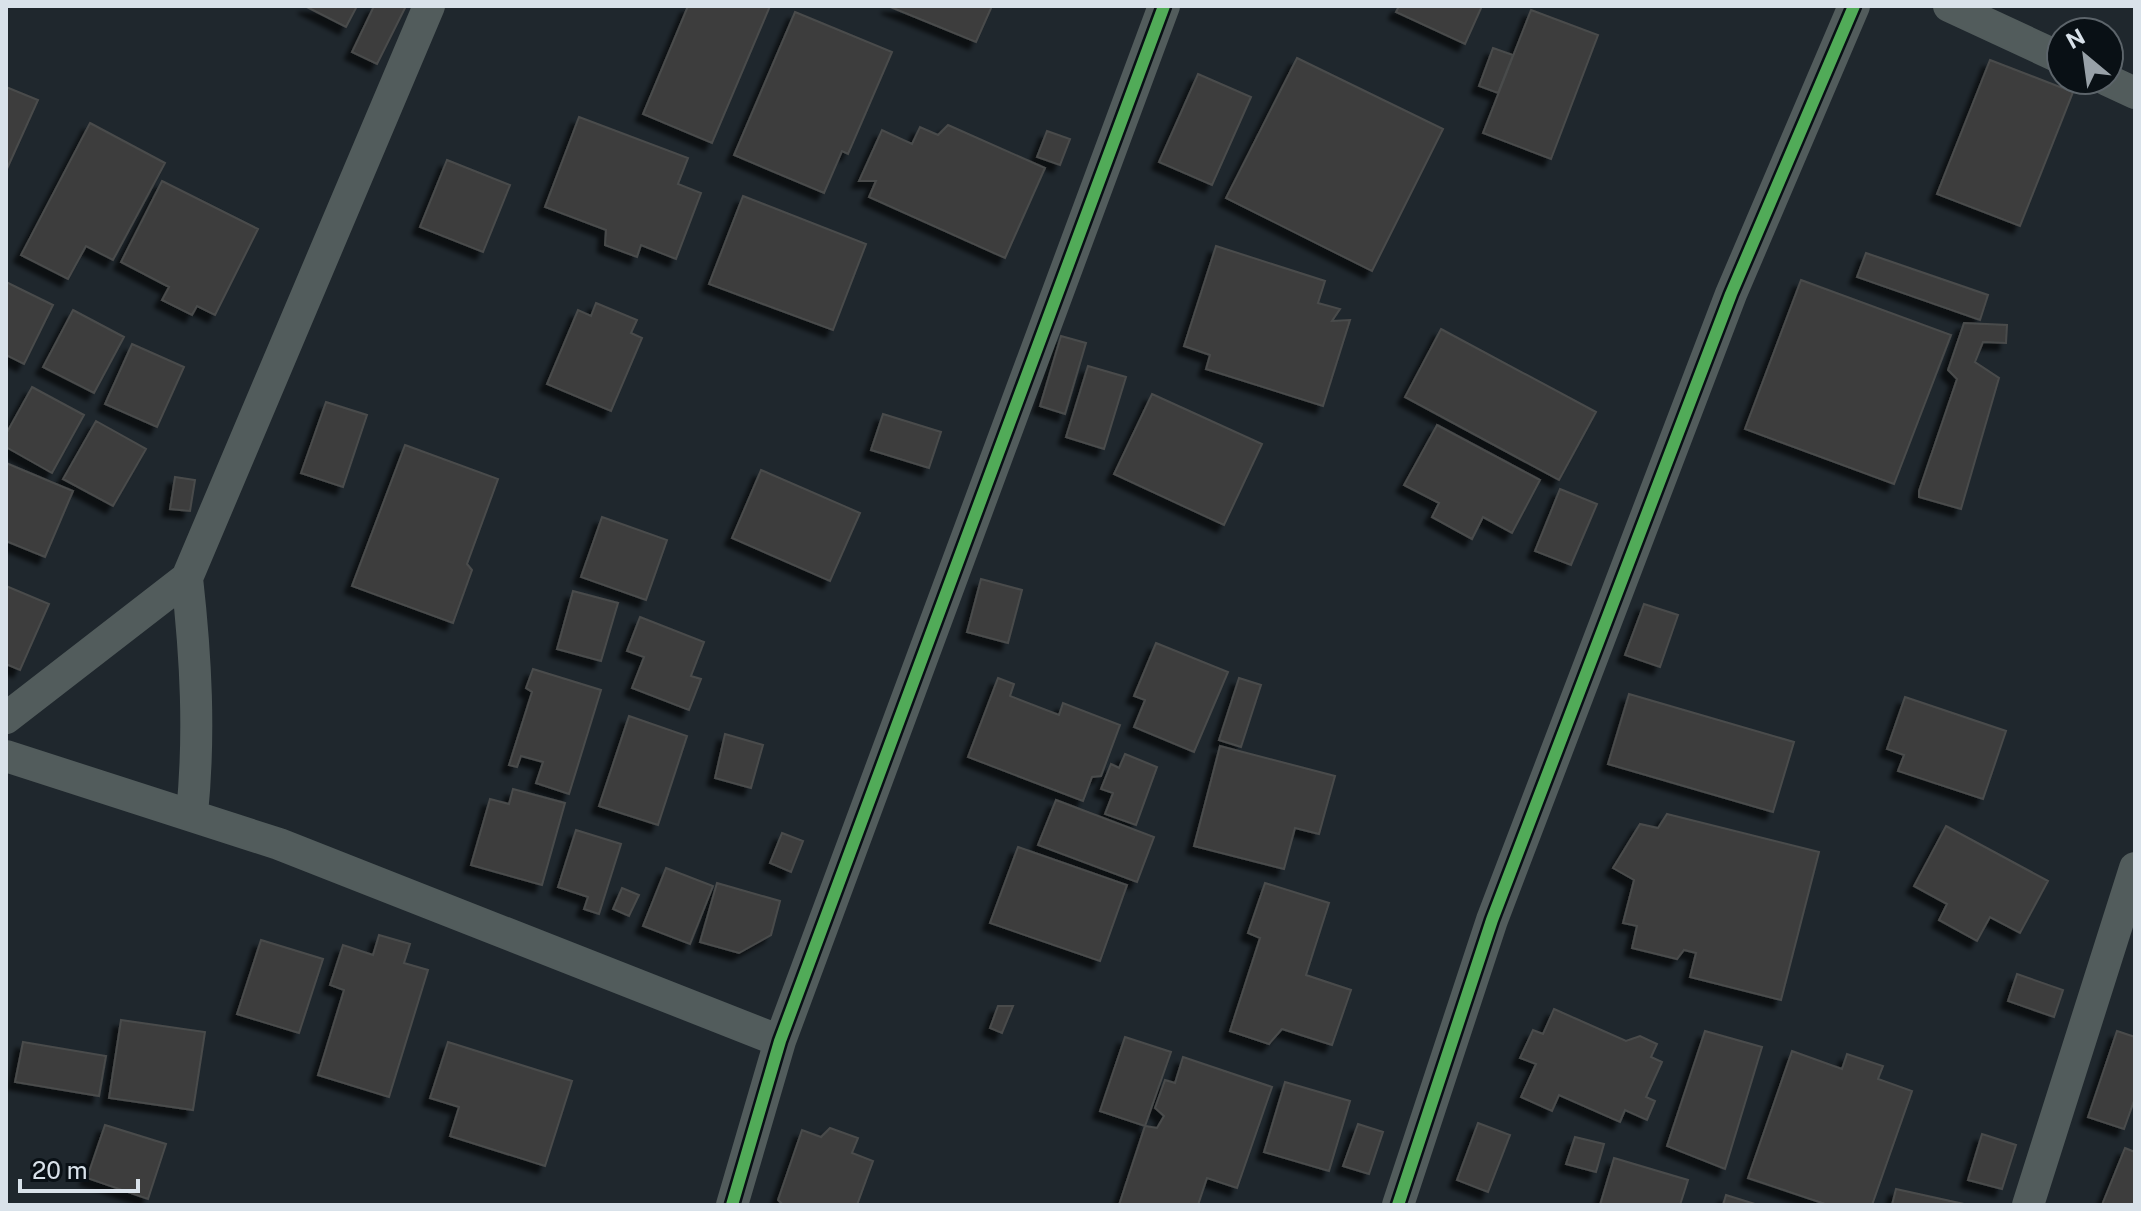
<svg xmlns="http://www.w3.org/2000/svg" width="2141" height="1211" viewBox="0 0 2141 1211" font-family="'Public Sans',sans-serif">
<defs>
<filter id="shadow"><feDropShadow dx="-7" dy="7" stdDeviation="2" flood-color="#0009"/></filter>
</defs>
<rect width="100%" height="100%" fill="#1f272d"/>
<!-- building -->
<path fill="#3c3e3e" stroke="#4a4b4b" stroke-width="2" filter="url(#shadow)" d="M305,6H357L346,27Z
M374,6H406L377,64L352,52Z
M688,6H770L712,143L643,114Z
M888,6H992L976,42Z
M1399,6H1482L1465,44L1396,12Z
M1531,10L1598,35L1551,159L1483,133Z
M795,12L892,52L848,154L842,151L824,193L734,155Z
M1493,48L1513,55L1498,93L1479,86Z
M1297,58L1443,129L1372,271L1226,198Z
M1990,60L2073,92L2020,226L1937,194Z
M1198,74L1251,97L1212,185L1159,162Z
M6,87L38,100L6,171Z
M579,117L688,158L678,184L701,193L676,259L641,245L637,257L605,245L606,230L545,207Z
M90,123L165,163L113,260L86,246L68,279L21,255Z
M948,125L1045,168L1005,258L869,197L876,181H859L882,130L912,144L920,127L938,135Z
M1047,131L1070,139L1060,165L1037,157Z
M447,160L510,185L483,252L420,227Z
M162,181L258,229L215,315L197,306L192,315L162,300L169,287L121,262Z
M743,196L866,244L833,330L709,284Z
M1216,246L1325,281L1318,303L1340,309L1332,321L1350,320L1323,406L1206,369L1210,355L1184,346Z
M1866,253L1988,295L1980,320L1857,277Z
M1801,280L1951,335L1894,484L1745,429Z
M6,282L53,305L24,364L6,355Z
M596,303L637,320L631,333L642,338L611,411L547,384L578,310L591,316Z
M73,310L124,337L94,393L43,367Z
M1964,323L2007,325L2006,343L1983,342L1975,362L1999,378L1961,509L1919,497V491L1957,379L1948,370Z
M1441,329L1596,412L1559,480L1405,397Z
M1061,336L1086,343L1065,414L1040,406Z
M132,344L184,367L157,427L105,404Z
M1088,366L1126,377L1104,449L1066,437Z
M32,387L84,415L52,473L6,447V434Z
M1152,394L1262,444L1224,525L1114,474Z
M326,402L367,415L343,487L301,473Z
M883,414L941,432L929,468L871,450Z
M96,421L146,449L113,506L63,479Z
M1437,425L1540,480L1512,533L1483,517L1472,539L1432,517L1439,503L1404,485Z
M405,445L498,479L467,564L472,570L453,623L352,586Z
M6,463L73,491L45,557L6,541Z
M761,470L860,513L830,581L732,538Z
M175,477L195,480L190,511L170,509Z
M1560,489L1597,504L1571,565L1535,551Z
M602,517L667,540L646,600L581,577Z
M981,579L1022,590L1008,643L967,632Z
M6,586L49,604L20,670L6,664Z
M573,591L618,603L601,661L557,649Z
M1644,604L1678,615L1660,667L1625,655Z
M640,617L704,642L691,676L701,679L689,710L632,688L644,657L627,651Z
M1156,643L1228,672L1194,752L1134,727L1145,700L1134,696Z
M533,669L601,690L569,794L536,783L543,762L521,756L517,767L509,765L532,692L526,688Z
M998,678L1014,684L1010,696L1059,715L1063,703L1120,725L1101,776L1092,777L1083,801L968,757Z
M1239,678L1261,685L1241,747L1219,740Z
M1629,694L1794,742L1773,812L1608,764Z
M1905,697L2006,731L1983,799L1898,771L1904,755L1887,749Z
M629,716L687,736L658,825L599,806Z
M725,734L763,745L751,788L715,778Z
M1220,746L1335,776L1319,834L1295,828L1284,869L1194,846Z
M1125,754L1157,767L1136,825L1105,814L1113,793L1101,789L1111,764L1119,768Z
M513,789L565,803L542,885L471,865L490,799L509,804Z
M1056,800L1154,837L1137,882L1038,845Z
M1667,814L1819,852L1781,1000L1690,977L1696,953L1684,950L1677,959L1632,948L1637,926L1623,923L1634,880L1613,868L1640,824L1658,828Z
M1946,826L2048,881L2020,933L1990,917L1977,941L1939,920L1947,904L1914,886Z
M576,830L621,844L599,914L584,909L588,897L558,887Z
M782,833L803,841L791,872L770,863Z
M1018,847L1127,885L1100,961L990,923Z
M666,868L713,886L690,944L643,926Z
M717,883L780,901L771,935L739,953L700,942Z
M1265,883L1329,903L1306,975L1351,990L1332,1045L1282,1029L1269,1044L1230,1031L1260,938L1248,933Z
M622,888L639,895L629,916L613,909Z
M379,935L410,944L404,963L428,970L389,1097L318,1075L344,990L330,985L343,945L373,955Z
M261,940L323,959L299,1033L237,1014Z
M2017,974L2063,990L2054,1017L2008,1001Z
M998,1006H1013L1002,1033L990,1028Z
M1554,1009L1626,1041L1640,1036L1657,1044L1651,1057L1662,1062L1646,1097L1655,1101L1647,1120L1625,1110L1620,1122L1559,1095L1552,1111L1521,1097L1536,1064L1520,1058L1533,1030L1543,1034Z
M121,1020L205,1032L193,1110L109,1098Z
M1705,1031L1762,1047L1725,1169L1667,1146Z
M2117,1031L2135,1037V1098L2124,1129L2088,1117Z
M1125,1037L1171,1052L1145,1126L1100,1111Z
M23,1042L106,1056L99,1096L15,1082Z
M448,1042L572,1081L545,1166L450,1136L459,1107L430,1098Z
M1792,1051L1842,1069L1847,1054L1883,1066L1878,1079L1912,1091L1872,1205H1828L1748,1178Z
M1183,1057L1272,1087L1237,1188L1207,1178L1198,1205H1119L1145,1126L1157,1128L1164,1116L1155,1108L1165,1080L1175,1083Z
M1285,1082L1350,1101L1329,1171L1264,1152Z
M1478,1123L1510,1135L1488,1192L1457,1180Z
M1358,1124L1383,1132L1369,1174L1343,1166Z
M105,1125L166,1144L148,1199L87,1178Z
M830,1128L858,1138L852,1153L873,1161L857,1205H783L778,1200L802,1130L821,1137Z
M1982,1134L2016,1145L2002,1189L1968,1180Z
M1575,1137L1604,1144L1596,1172L1566,1164Z
M2125,1148L2135,1152V1205H2102Z
M1614,1158L1688,1180L1680,1205H1600Z
M1896,1189L1964,1204L1892,1205Z
M1726,1195L1758,1205H1723Z"/>
<g fill="none" stroke-linecap="round" stroke-linejoin="round">
<!-- street -->
<path stroke="#525c5c" stroke-width="32" d="M1949,6L2061,58
M2107,80L2135,93
M6,718L187,578
M6,756L279,844L780,1041
M192,814C200,734 196,658 187,578L429,6
M732,1205L780,1041L1164,6
M1398,1205L1492,920L1731,294L1854,6
M2028,1205L2135,868"/>
<!-- cycleway casing -->
<g stroke="#091015" stroke-width="17">
<path id="cycleway" d="M732,1205L780,1041L1164,6
M1398,1205L1492,920L1731,294L1854,6"/>
</g>
<!-- cycleway -->
<use href="#cycleway" stroke="#51ab58" stroke-width="12"/>
</g>
<!-- border -->
<rect width="2141" height="1211" fill="none" stroke="#d9e2ea" stroke-width="16"/>
<!-- north arrow -->
<g transform="translate(2085 56) rotate(331)"><circle r="38" fill="#091015" stroke="#5c646a" stroke-width="2"/>
<path d="M0-6L14 30L0 20L-14 30Z" fill="#98a1a8"/>
<text y="-12" font-size="22" font-weight="bold" text-anchor="middle" fill="#d9e2ea">N</text>
</g>
<!-- scale -->
<path d="M20 1179v12h118v-12" fill="none" stroke="#d9e2ea" stroke-width="4"/>
<text x="32" y="1179" font-size="24" fill="#d9e2ea" stroke="#091015" stroke-width="6" paint-order="stroke">20 m</text>
</svg>
